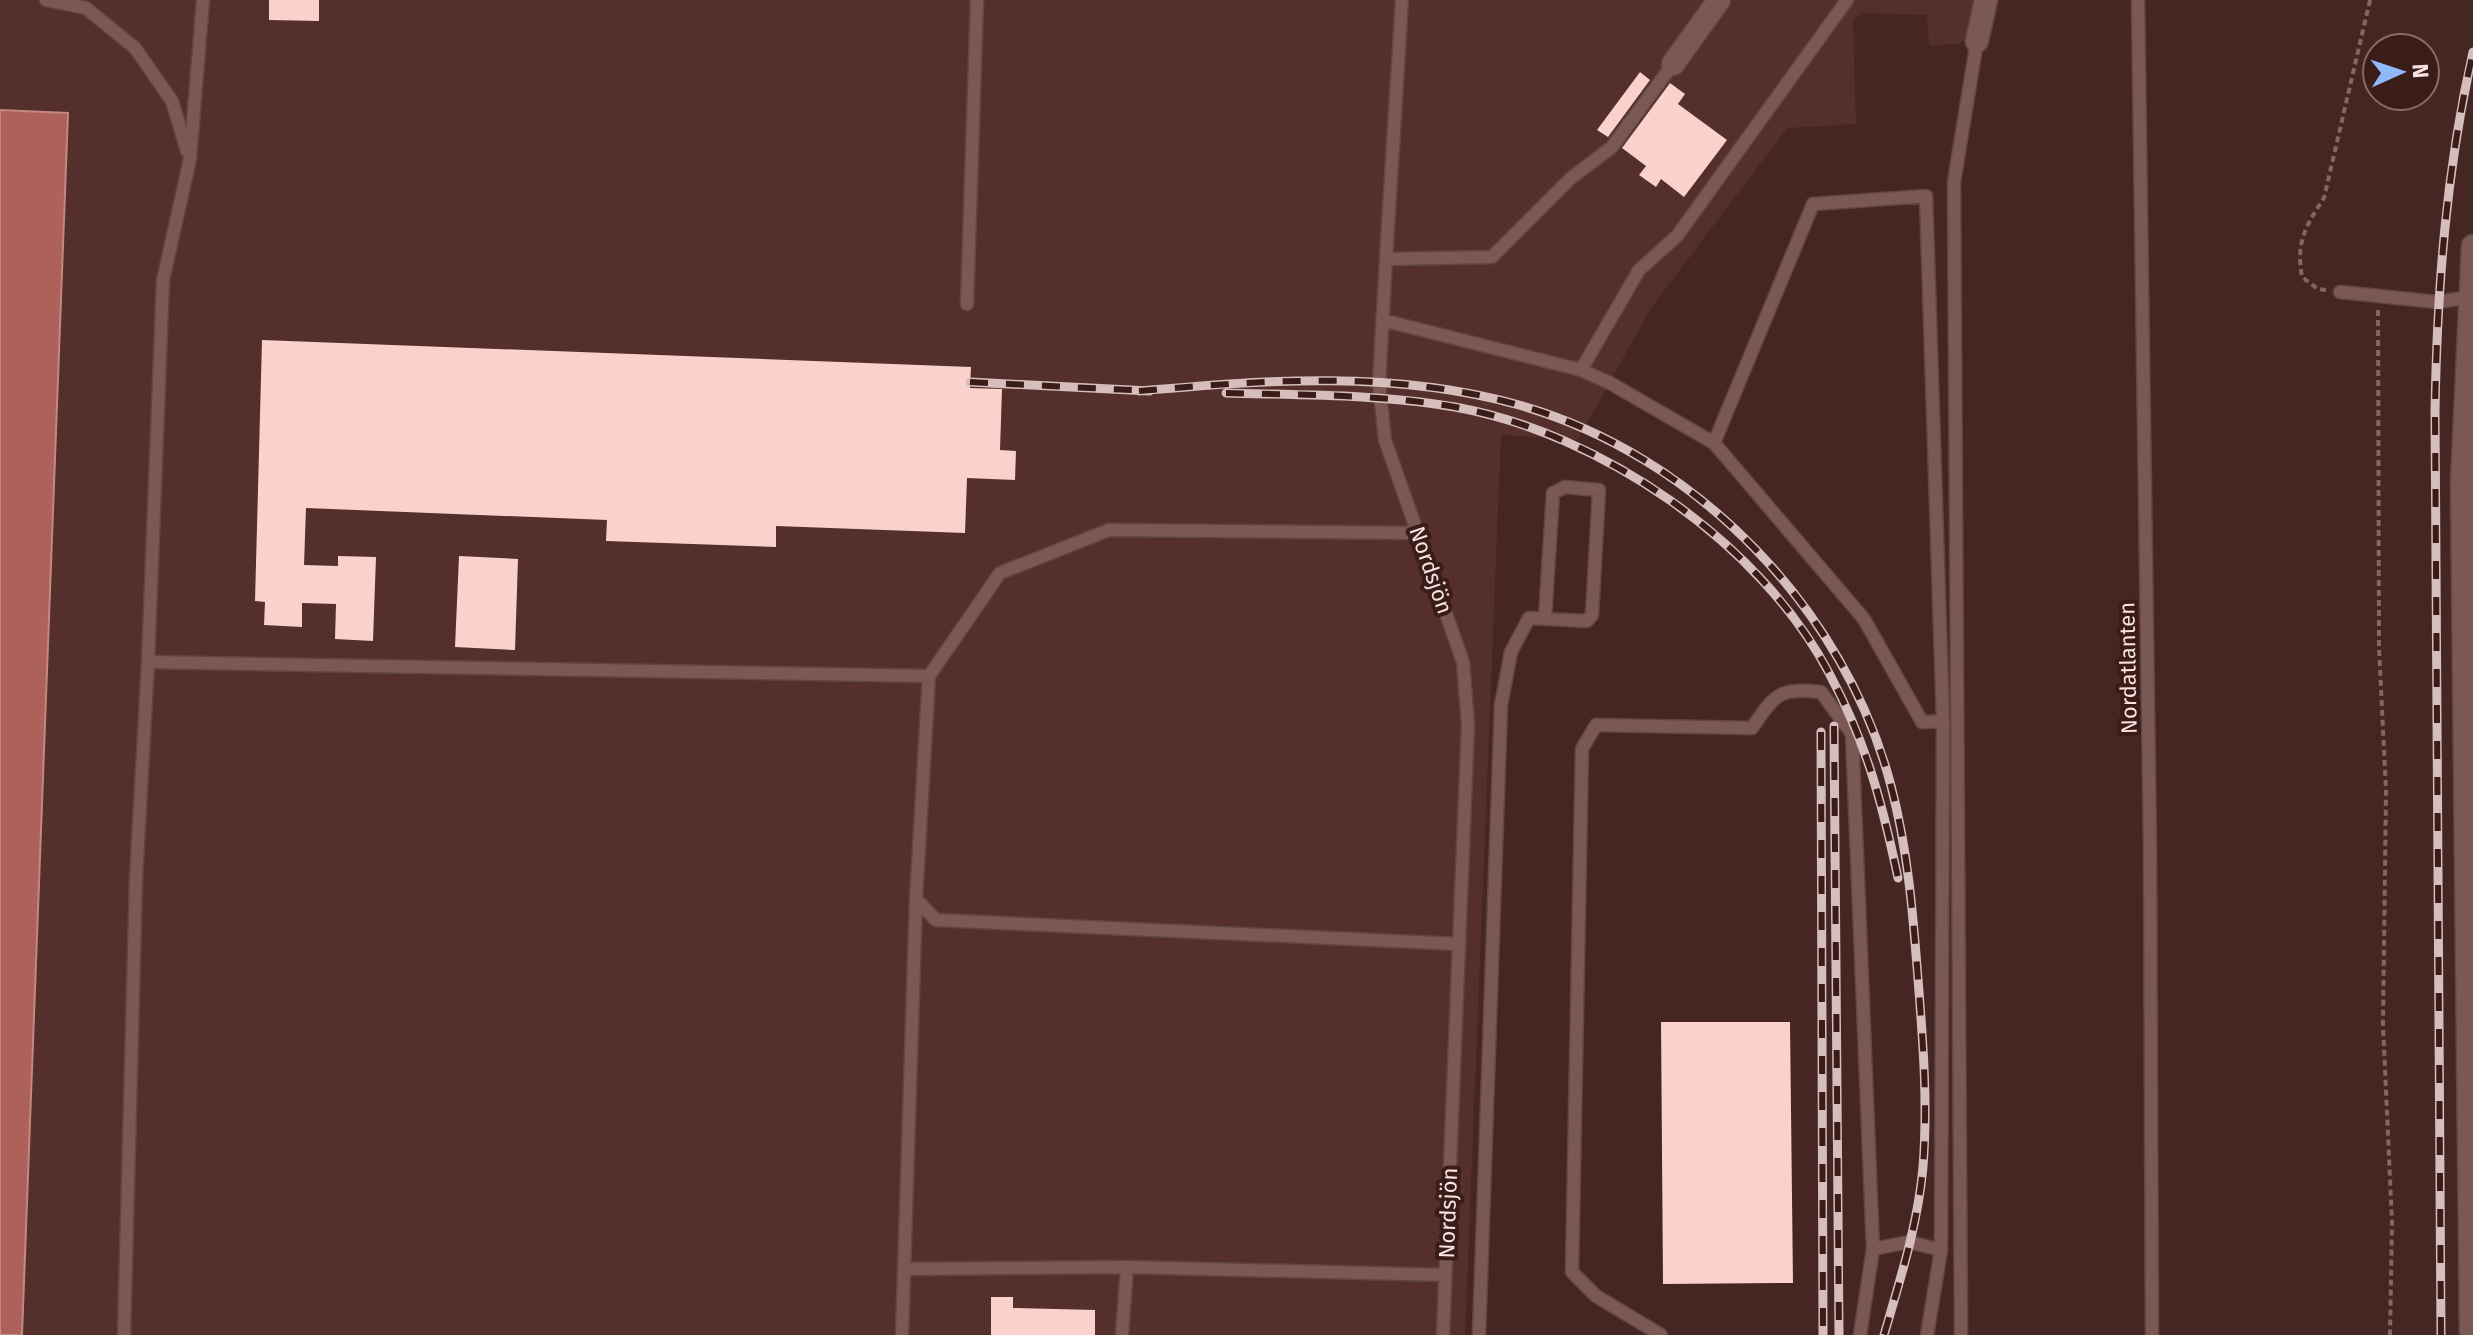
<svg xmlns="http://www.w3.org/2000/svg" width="2473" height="1335" viewBox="0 0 2473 1335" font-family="'Fira Sans',sans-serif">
<rect width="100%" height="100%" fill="#452623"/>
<!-- built -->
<path fill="#542f2b" d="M0,0H1988L1991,29L1956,44L1929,46L1927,15L1864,13L1853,20L1856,124L1787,128L1649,311L1578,440L1501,435L1465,1335H22L68,113L0,110Z"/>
<!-- water -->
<path fill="#ad615a" stroke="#c48882" stroke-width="2" d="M0,110L68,113L22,1335H0Z"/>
<!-- building -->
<path fill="#fad1cb" d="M269,0H319V21L269,20Z
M1640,72L1650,80L1608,137L1597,130Z
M1670,83L1685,94L1678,104L1727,140L1684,197L1661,179L1656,187L1639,175L1646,166L1622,148Z
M262,340L971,367L970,388L1002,389L1000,450L1016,451L1015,480L967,478L965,533L776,526V547L606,541L607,520L306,508L304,565L338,566V556L376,557L373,641L335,639L336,604L302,603V627L264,625L265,602L255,601Z
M459,556L518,559L515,650L455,647Z
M1661,1022H1790L1793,1283L1663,1284Z
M991,1297H1013V1308L1095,1310V1335H991Z"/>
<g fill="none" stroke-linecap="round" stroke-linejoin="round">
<!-- service casing -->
<g stroke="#604643" stroke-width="15">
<path id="service" d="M46,0L86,8L135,48L172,101L187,151
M1847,0L1677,236L1639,270L1581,370L1610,383L1714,443L1813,204L1926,196L1943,721L1941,1250
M2138,0L2150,848L2152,1335
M1386,259L1402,0
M2340,292L2437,302L2470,297
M967,304L977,0
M1382,320L1581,370
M1714,443L1864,619L1922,722L1943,721
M148,662L163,280L190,159L203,0
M929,676L1000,573L1109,530L1418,533
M1873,1249L1909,1242L1941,1250L1927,1335
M1127,1267L1445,1275
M905,1269L1127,1267L1122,1335
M124,1335L136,878L148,662L929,676L916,899L936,920L1459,944
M902,1335L916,899
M1443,1335L1468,725L1463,662L1385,440L1379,383L1386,259L1492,257L1571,178L1612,147L1673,64
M1479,1335L1501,705L1511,652L1529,618L1587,621L1592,615L1599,490L1565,487L1553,493L1545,618
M1661,1335L1596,1296L1572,1272L1582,749L1596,725L1752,728C1776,693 1779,688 1821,692L1852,734L1873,1249L1860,1335
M1961,1335L1954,182L1977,41"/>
</g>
<!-- minor casing -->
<g stroke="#604643" stroke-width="25">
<path id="minor" d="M1977,41L1986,0
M1673,64L1719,0"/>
</g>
<!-- tertiary casing -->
<g stroke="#604643" stroke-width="25">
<path id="tertiary" d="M2471,1335L2462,483L2473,246"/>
</g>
<!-- path -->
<path stroke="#836764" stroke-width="4" stroke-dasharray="6 4" stroke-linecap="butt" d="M2326,290L2318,289L2302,277C2296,242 2305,227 2324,198L2370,0
M2378,310L2379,647L2386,791L2383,1025L2392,1222L2390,1335"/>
<!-- service -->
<use href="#service" stroke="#7b5854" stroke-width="12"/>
<!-- minor -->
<use href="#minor" stroke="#7b5854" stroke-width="22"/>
<!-- tertiary -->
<use href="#tertiary" stroke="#7b5854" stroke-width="22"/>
<!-- rail casing -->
<g stroke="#d5bebb" stroke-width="9">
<path id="rail" d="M970,382L1150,391
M1139,391C1265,380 1395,370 1519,405C1696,455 1845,609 1891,786C1908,850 1913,915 1918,979C1923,1042 1928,1104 1923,1167C1918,1224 1900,1280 1884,1335
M1226,393C1302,395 1380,394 1455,407C1600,433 1760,542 1829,673C1866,742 1882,802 1898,878
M1834,726L1839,1335
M1821,732L1823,1335
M2441,1335L2435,412C2437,290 2446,171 2473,52"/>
</g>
<!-- rail -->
<use href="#rail" stroke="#3a1c19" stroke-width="6" stroke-dasharray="18" stroke-linecap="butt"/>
</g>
<g text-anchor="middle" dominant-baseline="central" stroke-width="8" stroke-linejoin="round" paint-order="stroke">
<!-- street labels -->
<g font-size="22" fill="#f9e4e1" stroke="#3a1c19">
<text transform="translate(1431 570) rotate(71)">Nordsjön</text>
<text transform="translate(2128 668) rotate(-91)">Nordatlanten</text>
<text transform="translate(1448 1213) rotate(-88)">Nordsjön</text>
</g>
</g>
<!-- north arrow -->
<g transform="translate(2401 72) rotate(87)"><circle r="38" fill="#3a1c19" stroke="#866c69" stroke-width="2"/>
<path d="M0-6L14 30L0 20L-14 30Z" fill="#90b8fd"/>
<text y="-12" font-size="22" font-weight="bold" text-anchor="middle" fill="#f9e4e1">N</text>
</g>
</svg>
